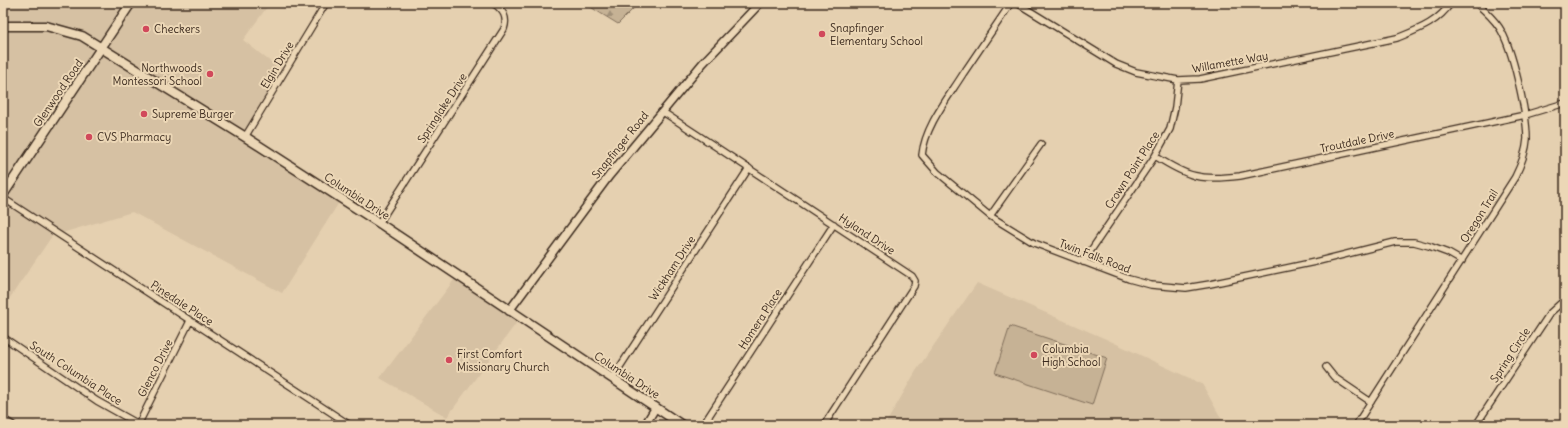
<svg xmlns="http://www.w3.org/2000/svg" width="1568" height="428" viewBox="0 0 1568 428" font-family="Delius,sans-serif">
<defs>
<pattern id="forest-firs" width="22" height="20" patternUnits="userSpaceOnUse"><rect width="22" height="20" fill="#c6b295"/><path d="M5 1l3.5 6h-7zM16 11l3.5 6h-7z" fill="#a29179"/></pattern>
</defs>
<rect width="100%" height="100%" fill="#e5d0b0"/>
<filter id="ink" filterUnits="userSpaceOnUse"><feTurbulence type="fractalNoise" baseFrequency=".025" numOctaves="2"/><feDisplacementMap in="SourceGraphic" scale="8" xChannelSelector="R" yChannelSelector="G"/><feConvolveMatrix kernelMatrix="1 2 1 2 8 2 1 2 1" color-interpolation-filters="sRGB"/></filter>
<g filter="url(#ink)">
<!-- built -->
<path fill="#d6c1a3" d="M3,3H270L243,40L287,75L248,137L343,196L282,293L132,212L52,236L3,308Z
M457,276L520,318L447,417L380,378Z
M977,283L1106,339L1202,384L1225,425H885L916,371Z"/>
<!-- grass -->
<path fill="#c6b295" stroke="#806e5a" d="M1010,326L1107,358L1092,405L995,373Z"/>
<!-- forest -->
<path fill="url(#forest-firs)" stroke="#806e5a" d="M584,3H639L618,24Z"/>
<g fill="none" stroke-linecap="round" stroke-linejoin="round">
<!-- minor casing -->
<g stroke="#3b2a1e" stroke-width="8">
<path id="minor" d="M1011,3C995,27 979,50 963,74C948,98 925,126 922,155L937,172L990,216L1034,243L1129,279L1151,285L1186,288L1210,284L1315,262L1395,242H1414L1429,246L1448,253L1462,261
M1017,3L1116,64L1136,72L1162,77L1178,80L1200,79L1397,38C1419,29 1437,23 1451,3
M663,112L912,276L915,281L914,286L824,425
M245,137L326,3
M1155,156C1188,177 1200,181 1240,176L1525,115L1565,103
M3,198L350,425
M990,216L1041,144
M379,223L504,29C508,17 503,10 493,3
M1083,262L1155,156L1170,129L1175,107L1178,80
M3,337L97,401L140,425
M1326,367L1334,377L1371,402
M612,379L749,168
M3,419L13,425
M138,425L190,321
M703,425L834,224
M1356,425L1515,177C1521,165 1526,153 1527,139C1527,114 1513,48 1499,27C1493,18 1484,10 1476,3
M1476,425L1550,313L1561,303L1565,302"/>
</g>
<!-- tertiary casing -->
<g stroke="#3b2a1e" stroke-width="10">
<path id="tertiary" d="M509,311L609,176L703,63L760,3
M645,425L656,407"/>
</g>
<!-- secondary casing -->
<g stroke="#3b2a1e" stroke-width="11">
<path id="secondary" d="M3,26H46L82,36L247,138L379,223L682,425
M3,195L131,3"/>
</g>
<!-- minor -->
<use href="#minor" stroke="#ecd7b6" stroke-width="5.5"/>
<!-- tertiary -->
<use href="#tertiary" stroke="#ecd7b6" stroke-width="7"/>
<!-- secondary -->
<use href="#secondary" stroke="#ecd7b6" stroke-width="8"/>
</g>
</g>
<!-- markers -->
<g fill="#d1495b" stroke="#ecd7b6" stroke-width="1.5">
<circle cx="146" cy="29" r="4"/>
<circle cx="822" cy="34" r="4"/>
<circle cx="210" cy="74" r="4"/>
<circle cx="144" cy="114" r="4"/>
<circle cx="89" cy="137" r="4"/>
<circle cx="1034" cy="355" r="4"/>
<circle cx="449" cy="360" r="4"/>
</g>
<g text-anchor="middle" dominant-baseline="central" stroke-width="4" stroke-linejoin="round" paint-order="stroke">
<!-- poi labels -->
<g font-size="11" fill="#3b2a1e" stroke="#ecd7b6" text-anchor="start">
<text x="830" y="28">Snapfinger<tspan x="830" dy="13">Elementary School</tspan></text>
<text x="154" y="29">Checkers</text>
<text x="202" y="68" text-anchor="end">Northwoods<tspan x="202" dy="13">Montessori School</tspan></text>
<text x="152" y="114">Supreme Burger</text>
<text x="97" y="137">CVS Pharmacy</text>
<text x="1042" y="349">Columbia<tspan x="1042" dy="13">High School</tspan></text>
<text x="457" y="354">First Comfort<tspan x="457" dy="13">Missionary Church</tspan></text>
</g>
<!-- street labels -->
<g font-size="11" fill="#3b2a1e" stroke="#ecd7b6">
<text transform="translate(1230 62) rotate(-10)">Willamette Way</text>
<text transform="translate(277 65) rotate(-59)">Elgin Drive</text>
<text transform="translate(58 93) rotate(-56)">Glenwood Road</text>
<text transform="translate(442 108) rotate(-57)">Springlake Drive</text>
<text transform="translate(1357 141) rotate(-12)">Troutdale Drive</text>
<text transform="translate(620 145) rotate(-51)">Snapfinger Road</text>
<text transform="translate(1132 170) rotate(-57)">Crown Point Place</text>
<text transform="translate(357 196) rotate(33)">Columbia Drive</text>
<text transform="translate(1479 216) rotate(-58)">Oregon Trail</text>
<text transform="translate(867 234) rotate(33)">Hyland Drive</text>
<text transform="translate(1095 256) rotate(21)">Twin Falls Road</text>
<text transform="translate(672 268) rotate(-57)">Wickham Drive</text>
<text transform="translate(182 303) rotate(33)">Pinedale Place</text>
<text transform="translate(760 319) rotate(-57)">Homera Place</text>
<text transform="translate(1510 355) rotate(-57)">Spring Circle</text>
<text transform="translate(155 368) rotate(-63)">Glenco Drive</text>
<text transform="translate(76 373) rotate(33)">South Columbia Place</text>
<text transform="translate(627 375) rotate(33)">Columbia Drive</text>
</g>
</g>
<!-- margin -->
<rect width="1568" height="428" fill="none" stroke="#ecd7b6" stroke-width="16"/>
<rect x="8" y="8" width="1552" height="412" fill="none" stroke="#3b2a1e" stroke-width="1.5" filter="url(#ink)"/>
</svg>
